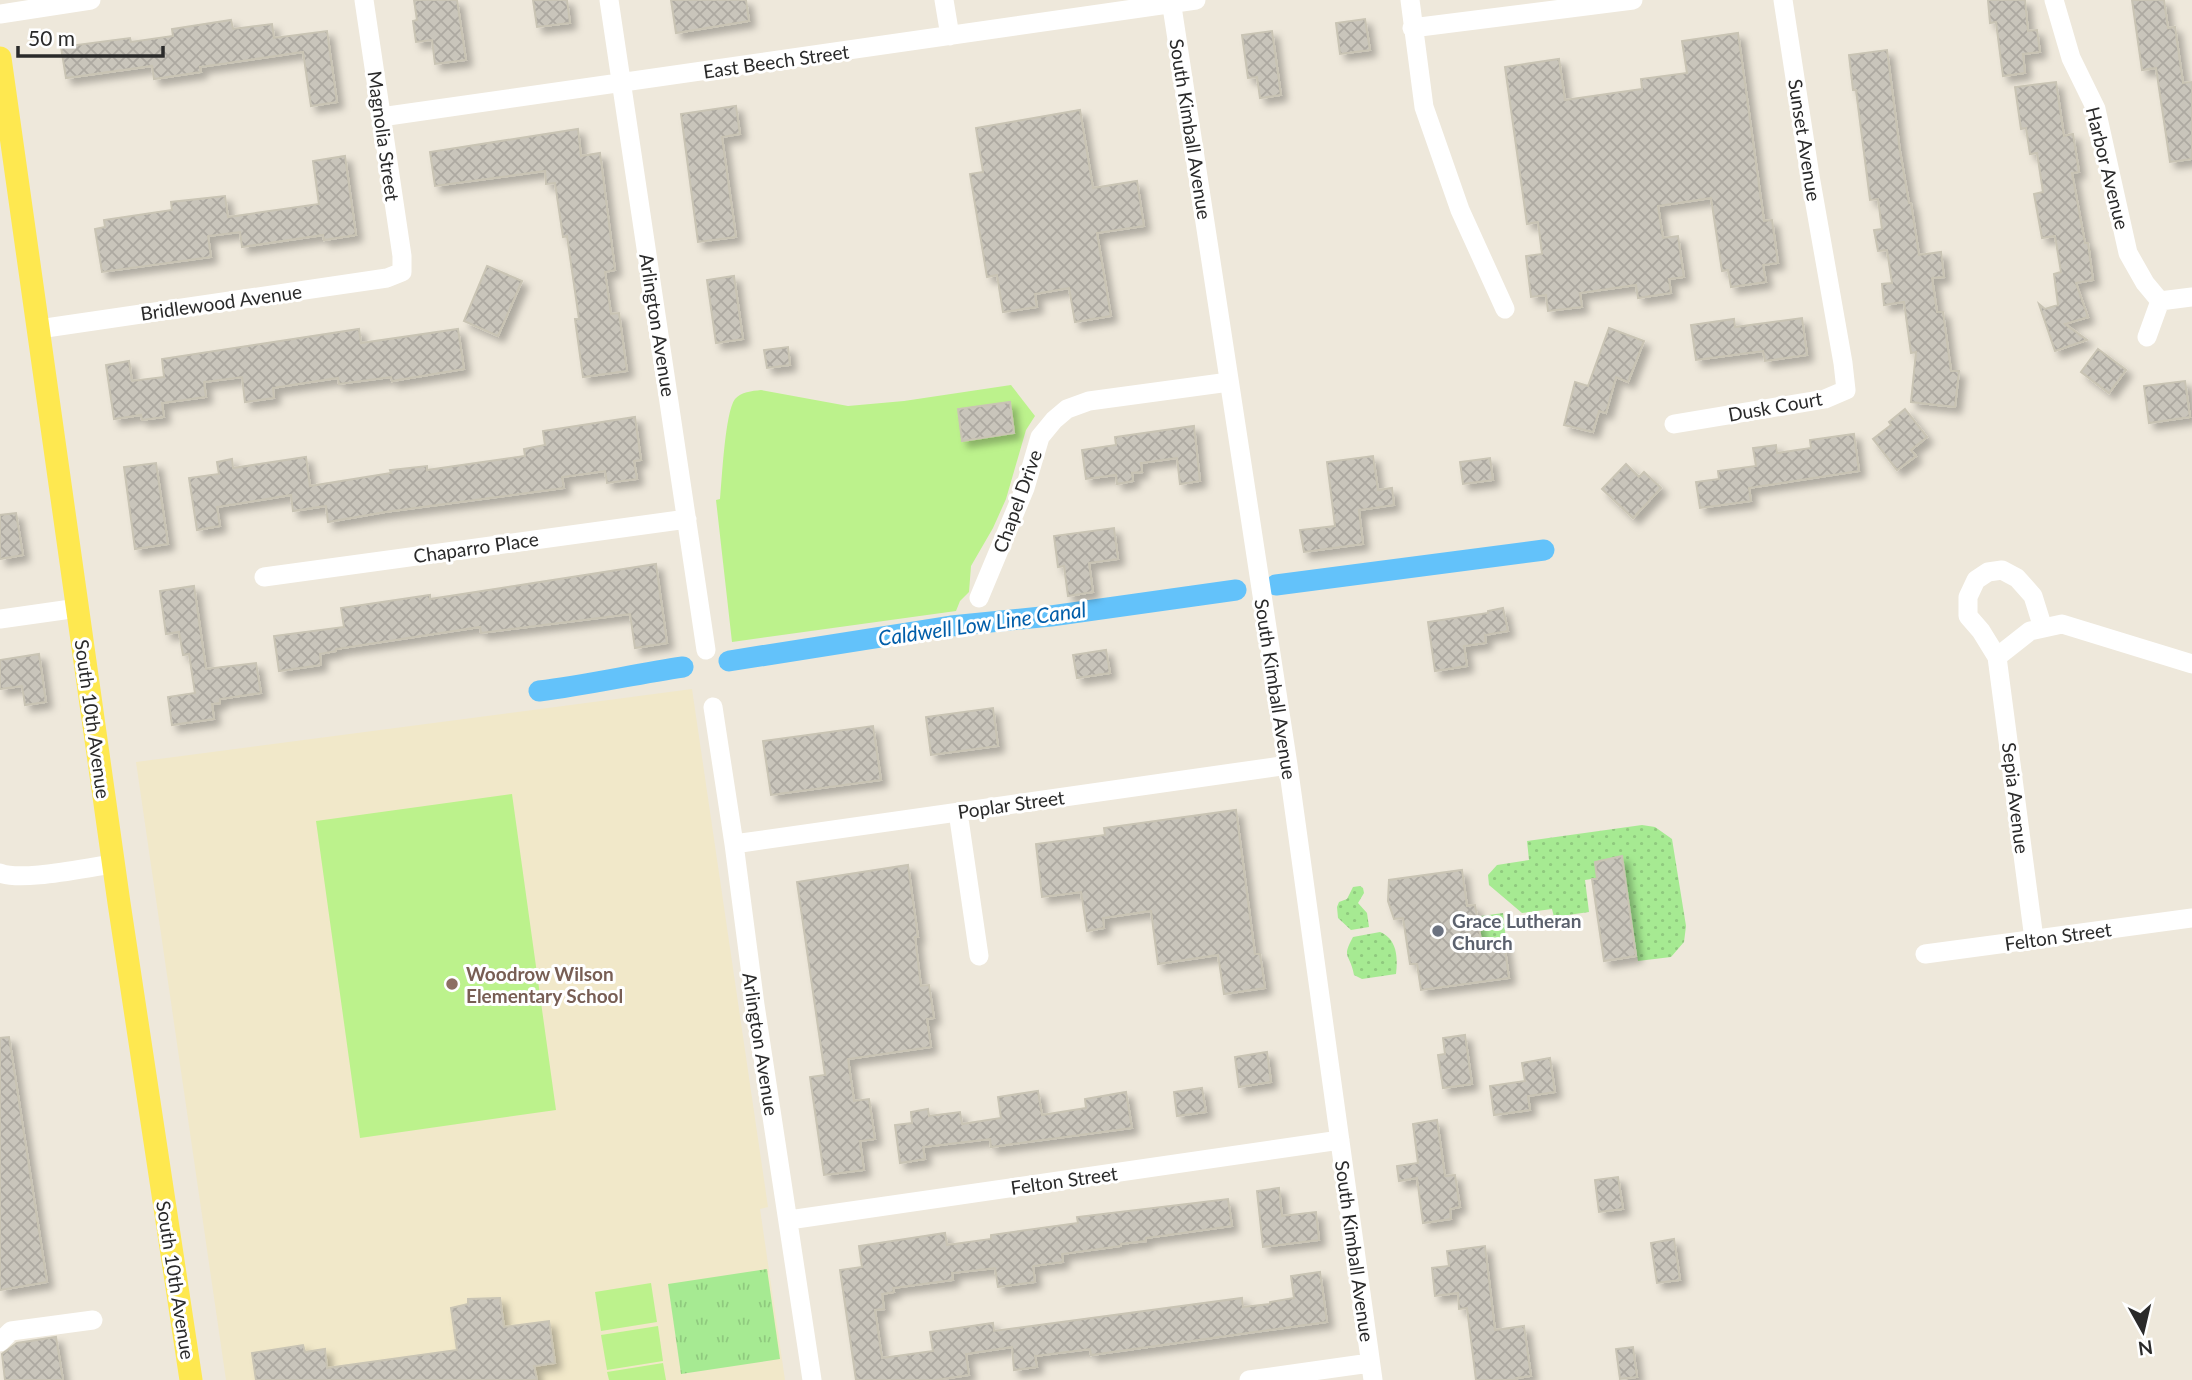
<svg xmlns="http://www.w3.org/2000/svg" width="2192" height="1380" viewBox="0 0 2192 1380" font-family="Lato,sans-serif">
<defs>
<pattern id="grass-dots" width="8" height="8" patternUnits="userSpaceOnUse" patternTransform="scale(1.75)"><rect width="8" height="8" fill="#a6ea92"/><path d="M2 2h.1M6 6h.1" fill="none" stroke="#8fc97e" stroke-width="1.8" stroke-linecap="round"/></pattern>
<pattern id="park-tufts" width="24" height="20" patternUnits="userSpaceOnUse" patternTransform="scale(1.75)"><rect width="24" height="20" fill="#a6ea92"/><path d="M3 7l-1-3M5 7V3M7 7l1-3M15 17l-1-3M17 17v-4M19 17l1-3" fill="none" stroke="#8fc97e"/></pattern>
<pattern id="building-cross-hatch" width="8" height="8" patternUnits="userSpaceOnUse" patternTransform="scale(1.75)"><rect width="8" height="8" fill="#c9c5bb"/><path d="M0 0l8 8M0 8l8-8" fill="none" stroke="#ada9a1"/></pattern>
<filter id="shadow"><feDropShadow dx="6" dy="6" stdDeviation="3.5" flood-color="#0004"/></filter>
</defs>
<rect width="100%" height="100%" fill="#eee8db"/>
<!-- education -->
<path fill="#f1e8c9" d="M692,689L768,1207L760,1209L785,1380H226L136,762Z"/>
<!-- grass -->
<path fill="url(#grass-dots)" d="M1642,825L1655,827L1672,839L1686,926L1684,942L1671,957L1638,961L1624,874L1585,880L1589,912L1554,917L1552,909L1522,913L1489,885L1488,875L1497,865L1529,860L1527,841Z
M1360,886L1363,888L1364,893L1358,903L1367,913L1369,927L1351,930L1338,918L1337,907L1339,902L1347,899L1353,887Z
M1503,913L1506,940L1481,944L1473,924L1479,923L1481,916Z
M1380,932C1397,939 1398,957 1396,974L1362,979L1354,975C1350,953 1341,959 1353,937Z"/>
<!-- park -->
<path fill="url(#park-tufts)" d="M767,1269L780,1359L681,1374L668,1284Z"/>
<!-- pitch -->
<path fill="#bcf28c" d="M1011,385L1035,416L1026,430L1006,499L993,528L971,566L969,592L960,601L956,611L732,642L716,500L720,499C722,479 725,412 735,399C741,392 752,391 761,390L848,406L904,401Z
M512,794L556,1110L360,1138L316,821Z
M651,1283L657,1322L601,1331L595,1292Z
M658,1326L663,1361L607,1370L601,1335Z
M663,1363L666,1380H609L607,1372Z"/>
<g fill="none" stroke-linecap="round" stroke-linejoin="round">
<!-- canal -->
<path stroke="#63c2fa" stroke-width="21" d="M1276,585L1544,550
M729,661L951,626L1051,616L1236,590
M539,691C588,685 635,674 683,667"/>
</g>
<!-- building -->
<path fill="url(#building-cross-hatch)" stroke="#c9c4b4" stroke-width="2" filter="url(#shadow)" d="M414,0H457L466,60L435,64L432,40L416,42L413,21L417,20Z
M533,0H567L570,23L537,27Z
M671,0H746L749,21L676,33Z
M1988,0H2025L2028,31L2037,30L2040,52L2023,54L2025,73L2003,76L1996,22L1990,23Z
M2132,0H2164L2168,28L2175,27L2183,83L2192,82V159L2170,162L2156,68L2142,70Z
M1365,19L1370,50L1340,54L1336,23Z
M231,20L233,29L272,24L274,38L327,31L337,102L311,106L303,52L200,67L201,72L154,79L152,66L66,78L61,47L130,38L131,42L173,36L172,29Z
M1272,31L1281,95L1260,98L1257,77L1248,78L1242,35Z
M1738,33L1764,221L1772,220L1778,263L1763,265L1766,282L1731,287L1728,270L1722,271L1711,198L1658,206L1663,238L1678,236L1684,277L1669,279L1671,293L1638,298L1636,285L1580,293L1582,307L1548,311L1546,295L1531,297L1526,256L1542,254L1538,222L1527,224L1505,67L1559,59L1565,100L1642,89L1641,79L1687,73L1682,41Z
M1887,50L1900,151L1909,203H1911L1919,255L1941,252L1944,277L1932,278L1937,312H1943L1951,371H1959L1955,407L1911,402L1916,352L1911,353L1904,302L1884,305L1882,284L1892,283L1887,250L1878,251L1874,230L1882,229L1878,199L1870,200L1856,90H1853L1849,55Z
M2056,82L2064,136L2073,134L2079,172L2072,173L2085,243H2088L2093,280L2076,283L2088,317L2065,324L2087,340L2055,351L2039,304L2045,309L2058,305L2054,274L2061,272L2055,236L2042,238L2034,194L2043,192L2037,153L2030,154L2026,128L2021,129L2015,87Z
M736,106L740,134L722,137L736,237L698,242L681,114Z
M1080,110L1093,188L1137,181L1144,226L1097,233L1111,316L1075,322L1069,288L1035,294L1037,307L1003,312L997,275L987,277L970,174L983,172L976,128Z
M578,129L581,156L600,153L615,270L605,272L611,314L619,313L627,371L583,377L575,319H579L567,236L563,237L555,183L546,184L545,171L435,186L430,152Z
M345,156L356,235L324,240L323,235L242,247L240,232L208,236L211,257L102,272L95,229L105,227L104,220L172,210L171,202L225,196L228,217L319,204L313,161Z
M487,266L522,281L498,336L464,321Z
M734,276L743,339L716,343L707,280Z
M1802,318L1807,355L1765,361L1763,351L1696,360L1691,325L1734,319L1735,327Z
M1609,328L1644,341L1628,382L1616,377L1606,413L1599,411L1593,432L1564,425L1575,382L1588,386Z
M359,329L361,343L458,329L464,369L392,381L391,377L339,384L338,378L298,384L273,388L274,398L245,402L242,377L204,382L206,397L162,403L164,417L142,420L141,415L114,419L106,365L129,361L132,381L164,377L162,359Z
M788,347L790,365L767,368L764,350Z
M2098,349L2126,370L2109,393L2081,372Z
M2185,381L2190,417L2149,423L2144,386Z
M1010,402L1014,433L962,441L958,409Z
M1905,409L1927,437L1911,450L1916,456L1897,470L1873,439L1891,425L1889,422Z
M635,417L641,460L634,461L637,479L607,483L605,471L562,477L564,488L385,512L328,522L326,506L293,511L291,495L217,507L220,526L197,530L189,478L219,474L217,462L232,459L233,468L306,457L310,486L391,473L390,470L427,466V470L525,456L524,449L545,445L543,431Z
M1194,426L1200,481L1180,484L1177,458L1141,463L1142,472L1132,473L1133,481L1117,484L1116,475L1086,479L1082,450L1116,445L1115,437Z
M1854,434L1859,471L1749,488L1751,501L1700,508L1696,482L1719,479L1718,471L1756,466L1753,448L1776,445L1777,453L1811,448L1810,440Z
M1373,456L1378,490L1392,488L1394,505L1359,510L1363,544L1304,552L1300,530L1335,526L1327,462Z
M1490,458L1493,480L1463,484L1460,462Z
M156,463L168,544L135,549L124,467Z
M1626,464L1639,477L1644,472L1661,488L1633,518L1602,489Z
M16,513L23,555L0,559V515Z
M1114,528L1118,559L1089,563L1093,592L1068,596L1064,566L1058,567L1054,536Z
M656,564L667,643L635,648L630,614L481,633L480,627L336,649V651L320,654L321,665L279,671L274,636L344,627L341,608L430,595V599Z
M194,586L206,669L256,663L261,693L220,699V703L212,704L214,719L172,725L168,697L195,693L189,654L183,655L179,632L166,634L160,591Z
M1503,608L1508,631L1485,635L1486,643L1464,646L1467,666L1435,671L1428,622L1488,613V611Z
M1106,650L1110,673L1077,678L1073,655Z
M39,654L46,702L25,705L22,686L0,689V660Z
M993,708L998,746L931,755L926,717Z
M873,726L881,780L771,795L763,741Z
M1236,810L1255,954H1260L1265,988L1224,994L1218,955L1158,964L1151,911L1103,918L1104,928L1087,931L1081,892L1042,897L1036,844L1105,835L1104,828Z
M1622,856L1636,956L1604,961L1592,879H1597L1595,862Z
M908,865L918,937H915L921,986L929,985L934,1018L927,1019L931,1047L848,1059L854,1101L869,1099L875,1139L860,1141L864,1170L824,1175L810,1077L825,1075L797,882Z
M1462,870L1467,906L1475,905L1482,945L1504,942L1509,978L1421,990L1417,964H1410L1403,918L1394,919L1388,901L1389,880Z
M1465,1035L1472,1084L1443,1088L1438,1055L1445,1054L1443,1038Z
M9,1037L47,1282L0,1290V1038Z
M1267,1052L1271,1082L1239,1087L1235,1057Z
M1550,1058L1555,1092L1528,1096L1530,1110L1494,1115L1490,1086L1525,1081L1522,1063Z
M1202,1088L1206,1112L1177,1116L1174,1092Z
M1038,1091L1042,1115L1086,1108L1085,1099L1126,1092L1132,1128L991,1147L990,1139L923,1147L925,1159L900,1163L895,1125L912,1123L911,1112L928,1109L929,1116L960,1112L962,1124L1001,1118L998,1097Z
M1437,1120L1445,1176L1455,1175L1460,1207L1450,1209L1451,1219L1423,1223L1417,1178L1399,1181L1397,1166L1418,1163L1413,1124Z
M1618,1177L1623,1209L1599,1212L1595,1180Z
M1279,1188L1282,1216L1316,1212L1319,1240L1263,1247L1257,1191Z
M1228,1199L1232,1226L1146,1238V1241L1121,1244V1246L1062,1254L1063,1262L1033,1266L1035,1282L998,1287L995,1268L952,1273L953,1280L893,1288L894,1292L882,1294L884,1309L875,1310L882,1358L933,1351L930,1332L993,1323L994,1331L1242,1298L1243,1307L1270,1304V1302L1294,1298L1291,1276L1320,1272L1327,1322L1091,1355L1090,1349L1035,1356L1037,1367L1014,1370L1012,1347L966,1354L969,1375L936,1380H856L840,1270L862,1267L859,1246L945,1233L947,1245L991,1239V1235L1078,1223L1077,1217Z
M1674,1239L1680,1280L1657,1283L1651,1243Z
M1485,1246L1495,1330L1524,1326L1531,1376L1516,1378L1517,1380H1476L1467,1308L1459,1309L1458,1293L1435,1296L1432,1268L1449,1266L1447,1251Z
M500,1298L504,1327L549,1321L555,1363L534,1366L537,1380H256L252,1353L303,1345L305,1352L325,1349L327,1368L457,1350L451,1308L468,1304V1299Z
M56,1337L63,1380H5L2,1354L17,1343Z
M1633,1347L1637,1377L1620,1379L1616,1349Z"/>
<g fill="none" stroke-linecap="round" stroke-linejoin="round">
<!-- minor -->
<path stroke="#fff" stroke-width="19" d="M609,0L706,650
M944,0L950,36
M1171,0L1288,765L1373,1380
M1410,0L1424,107L1460,210L1505,309
M2054,0L2071,58L2096,109L2128,253L2145,283L2160,301L2192,297
M0,14L91,0
M1412,28L1633,0
M381,117L1196,0
M39,329L387,278L402,272V256L364,0
M2147,337L2160,301
M1674,424L1825,399L1846,390L1843,363L1810,176L1783,0
M264,577L687,519
M979,598L1025,488L1040,437L1054,420L1067,409L1089,401L1229,382
M0,619L78,608
M1997,657L2030,631L2062,624L2192,664
M713,707L734,844L755,1005L812,1380
M958,812L979,956
M734,844L1288,765
M0,873C22,882 88,867 114,864
M2034,939L1997,657L1981,631L1968,616V597L1976,580L1988,572L2002,570L2017,578L2033,596L2043,628
M1925,954L2192,918
M789,1220L1340,1140
M0,1342L11,1331L93,1320
M1249,1380L1370,1363"/>
<!-- major -->
<path stroke="#fee850" stroke-width="23" d="M0,58L119,903L191,1380"/>
</g>
<!-- markers -->
<circle fill="#6b7280" stroke="#fff" stroke-width="2.5" cx="1438" cy="931" r="7"/>
<circle fill="#8d6e63" stroke="#fff" stroke-width="2.5" cx="452" cy="984" r="7"/>
<g text-anchor="middle" dominant-baseline="central" stroke-width="6" stroke-linejoin="round" paint-order="stroke">
<!-- street labels -->
<g font-size="19" fill="#2a2a2a" stroke="#fff">
<text transform="translate(776 61) rotate(-8)">East Beech Street</text>
<text transform="translate(1191 129) rotate(81)">South Kimball Avenue</text>
<text transform="translate(384 136) rotate(82)">Magnolia Street</text>
<text transform="translate(1805 140) rotate(81)">Sunset Avenue</text>
<text transform="translate(2108 168) rotate(76)">Harbor Avenue</text>
<text transform="translate(221 302) rotate(-8)">Bridlewood Avenue</text>
<text transform="translate(658 325) rotate(81)">Arlington Avenue</text>
<text transform="translate(1775 406) rotate(-10)">Dusk Court</text>
<text transform="translate(1017 501) rotate(-70)">Chapel Drive</text>
<text transform="translate(476 547) rotate(-8)">Chaparro Place</text>
<text transform="translate(1276 689) rotate(81)">South Kimball Avenue</text>
<text transform="translate(93 719) rotate(82)">South 10th Avenue</text>
<text transform="translate(2016 798) rotate(83)">Sepia Avenue</text>
<text transform="translate(1011 804) rotate(-8)">Poplar Street</text>
<text transform="translate(2058 936) rotate(-8)">Felton Street</text>
<text transform="translate(761 1044) rotate(81)">Arlington Avenue</text>
<text transform="translate(1064 1180) rotate(-8)">Felton Street</text>
<text transform="translate(1355 1251) rotate(82)">South Kimball Avenue</text>
<text transform="translate(176 1280) rotate(81)">South 10th Avenue</text>
</g>
<!-- worship labels -->
<g font-size="19" font-weight="bold" fill="#5b616d" stroke="#fff" text-anchor="start">
<text x="1452" y="920">Grace Lutheran<tspan x="1452" dy="22">Church</tspan></text>
</g>
<!-- education labels -->
<g font-size="19" font-weight="bold" fill="#785e54" stroke="#fff" text-anchor="start">
<text x="466" y="973">Woodrow Wilson<tspan x="466" dy="22">Elementary School</tspan></text>
</g>
<!-- water labels -->
<g font-size="21" font-style="italic" fill="#005da9" stroke="#fff">
<text transform="translate(982 623) rotate(-8)">Caldwell Low Line Canal</text>
</g>
</g>
<!-- north arrow -->
<g transform="translate(2143 1331) rotate(172)" stroke="#ffffff" stroke-width="5" paint-order="stroke">
<path d="M0-5L12 26L0 18L-12 26Z" fill="#2a2a2a"/>
<text y="-10" font-size="19" font-weight="bold" text-anchor="middle" fill="#2a2a2a">N</text>
</g>
<!-- scale -->
<path d="M18 46v10h145v-10" fill="none" stroke="#2a2a2a" stroke-width="3.5"/>
<text x="28" y="46" font-size="21" fill="#2a2a2a" stroke="#ffffff" stroke-width="5" paint-order="stroke">50 m</text>
</svg>
